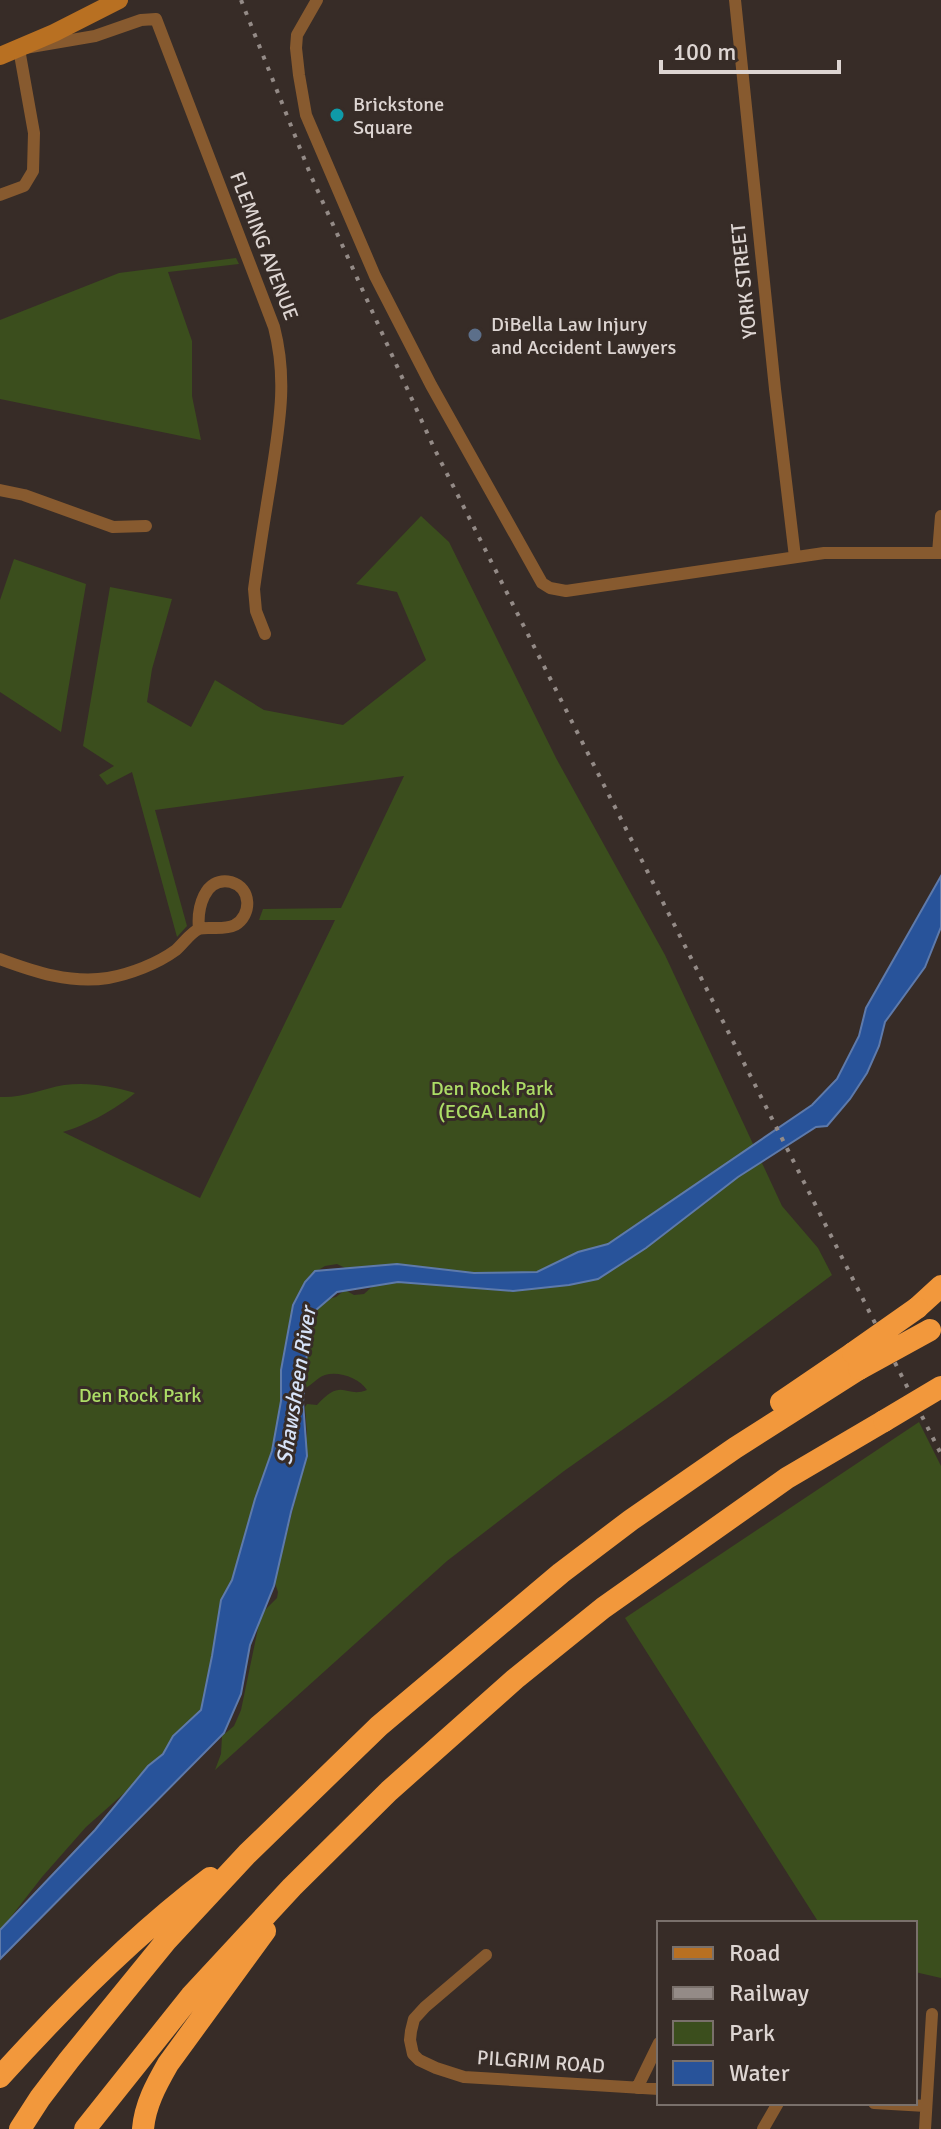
<svg xmlns="http://www.w3.org/2000/svg" width="941" height="2129" viewBox="0 0 941 2129" font-family="Signika,sans-serif">
<rect width="100%" height="100%" fill="#372c27"/>
<!-- green -->
<path fill="#3b4e1d" d="M236,258L239,264L168,272L192,341V396L201,440L0,399V320L119,273Z
M421,516L449,542L556,758L665,955L782,1206L818,1248L832,1275L666,1399L564,1471L447,1561L215,1770L221,1754L222,1736L234,1726L241,1710L261,1614L277,1598L278,1592L273,1577L283,1549L301,1476L307,1433L305,1407L307,1404L317,1405C343,1376 345,1399 367,1390C359,1378 339,1371 325,1375C316,1378 312,1386 303,1389L301,1379L310,1335L311,1311L324,1300L336,1297L345,1290L354,1295L364,1294L376,1283L337,1264L325,1266L310,1275L293,1303L280,1375L281,1401L274,1446L255,1499L232,1580L221,1600L212,1655L201,1710L170,1748L130,1788L86,1827L42,1877L0,1931V1097C23,1098 42,1089 64,1085C89,1082 111,1086 135,1093C116,1109 87,1125 63,1132L200,1198L335,920H259L263,909L341,908L404,776L155,810L187,926L177,937L132,772L107,785L99,775L114,766L83,746L110,587L172,599L152,669L147,702L191,727L215,680L264,710L343,725L426,660L397,592L356,584Z
M14,559L86,584L61,732L0,692V600Z
M919,1422L941,1466V1978L915,1972V1923H819L625,1618Z"/>
<!-- water -->
<path fill="#28539a" stroke="#5e7aab" stroke-width="2" d="M941,876V927L925,967L885,1022L879,1046L867,1073L850,1099L827,1126L816,1127L738,1177L646,1248L598,1279L569,1285L513,1291L398,1282L337,1292L316,1310L307,1352L303,1402L307,1456L291,1512L274,1586L250,1645L241,1694L224,1733L0,1959V1930L95,1830L148,1766L163,1754L173,1736L201,1710L212,1656L221,1600L232,1580L255,1499L272,1451L281,1401V1370L293,1305L305,1282L315,1271L397,1264L474,1273L537,1272L578,1252L608,1244L812,1105L837,1079L859,1036L866,1008Z"/>
<g fill="none" stroke-linecap="round" stroke-linejoin="round">
<!-- minor -->
<path stroke="#875a2f" stroke-width="12" d="M317,0L297,35L296,48L299,75L306,115L375,276L431,385L542,583L550,588L566,591L824,553H941
M735,0L775,389L795,557
M0,195L24,186L33,171L34,133L19,49L95,36L141,20L156,19L274,327C288,381 279,425 271,479C265,516 259,552 254,589L256,611L265,634
M0,490L24,495L113,527L146,526
M938,553L941,516
M0,959C35,972 71,984 108,978C130,974 157,964 176,950C183,944 191,932 199,929C207,926 223,931 235,925C252,915 252,888 231,882C204,876 197,909 199,929
M486,1955L425,2007L414,2019L411,2031L410,2040L413,2054L419,2060L436,2068L464,2077L659,2089
M637,2088L659,2043
M874,2103L926,2106
M763,2129L778,2103
M925,2129L932,2014"/>
<!-- secondary -->
<path stroke="#b87022" stroke-width="18" d="M0,56L54,33L119,0"/>
<!-- motorway -->
<path stroke="#f2983c" stroke-width="22" d="M917,1308L941,1286
M781,1402L853,1353
M0,2077C64,2006 133,1936 210,1878
M20,2129L40,2098L69,2060L166,1941L247,1854L379,1726L561,1573L631,1520L735,1448L859,1369
M85,2129L191,1996L292,1887L389,1791L515,1679L603,1608L787,1478L884,1421
M143,2129C145,2105 156,2085 168,2064L265,1931"/>
<!-- rail -->
<path stroke="#948b87" stroke-width="4" stroke-dasharray="4 8" stroke-linecap="butt" d="M241,0L311,176L434,448L941,1454"/>
<!-- motorway-bridge -->
<path stroke="#f2983c" stroke-width="22" d="M853,1353L917,1308
M859,1369L930,1330
M884,1421L941,1387"/>
</g>
<!-- markers -->
<circle fill="#0f9aa8" stroke="#372c27" stroke-width="3" cx="337" cy="115" r="8"/>
<circle fill="#5c6f8a" stroke="#372c27" stroke-width="3" cx="475" cy="335" r="8"/>
<g text-anchor="middle" dominant-baseline="central" stroke-width="6" stroke-linejoin="round" paint-order="stroke">
<!-- poi labels -->
<g font-size="20" fill="#ddd5d2" stroke="#372c27" text-anchor="start">
<text x="353" y="104">Brickstone<tspan x="353" dy="23">Square</tspan></text>
<text x="491" y="324">DiBella Law Injury<tspan x="491" dy="23">and Accident Lawyers</tspan></text>
</g>
<!-- street labels -->
<g font-size="20" fill="#ddd5d2" stroke="#372c27">
<text transform="translate(264 246) rotate(69)">FLEMING AVENUE</text>
<text transform="translate(744 281) rotate(-96)">YORK STREET</text>
<text transform="translate(541 2062) rotate(4)">PILGRIM ROAD</text>
</g>
<!-- park labels -->
<g font-size="20" fill="#acdc66" stroke="#372c27">
<text x="492" y="1088">Den Rock Park<tspan x="492" dy="23">(ECGA Land)</tspan></text>
<text x="140" y="1395">Den Rock Park</text>
</g>
<!-- water labels -->
<g font-size="22" font-style="italic" fill="#d7e3f8" stroke="#372c27">
<text transform="translate(296 1386) rotate(-81)">Shawsheen River</text>
</g>
</g>
<!-- legend -->
<rect x="657" y="1921" width="260" height="184" fill="#372c27" stroke="#79706b" stroke-width="2"/>
<rect x="673" y="1947" width="40" height="12" fill="#b87022" stroke="#79706b" stroke-width="2"/>
<text x="729" y="1961" font-size="24" fill="#ddd5d2">Road</text>
<rect x="673" y="1987" width="40" height="12" fill="#948b87" stroke="#79706b" stroke-width="2"/>
<text x="729" y="2001" font-size="24" fill="#ddd5d2">Railway</text>
<rect x="673" y="2021" width="40" height="24" fill="#3b4e1d" stroke="#79706b" stroke-width="2"/>
<text x="729" y="2041" font-size="24" fill="#ddd5d2">Park</text>
<rect x="673" y="2061" width="40" height="24" fill="#28539a" stroke="#79706b" stroke-width="2"/>
<text x="729" y="2081" font-size="24" fill="#ddd5d2">Water</text>
<!-- scale -->
<path d="M661 60v12h178v-12" fill="none" stroke="#ddd5d2" stroke-width="4"/>
<text x="673" y="60" font-size="24" fill="#ddd5d2" stroke="#372c27" stroke-width="6" paint-order="stroke">100 m</text>
</svg>
